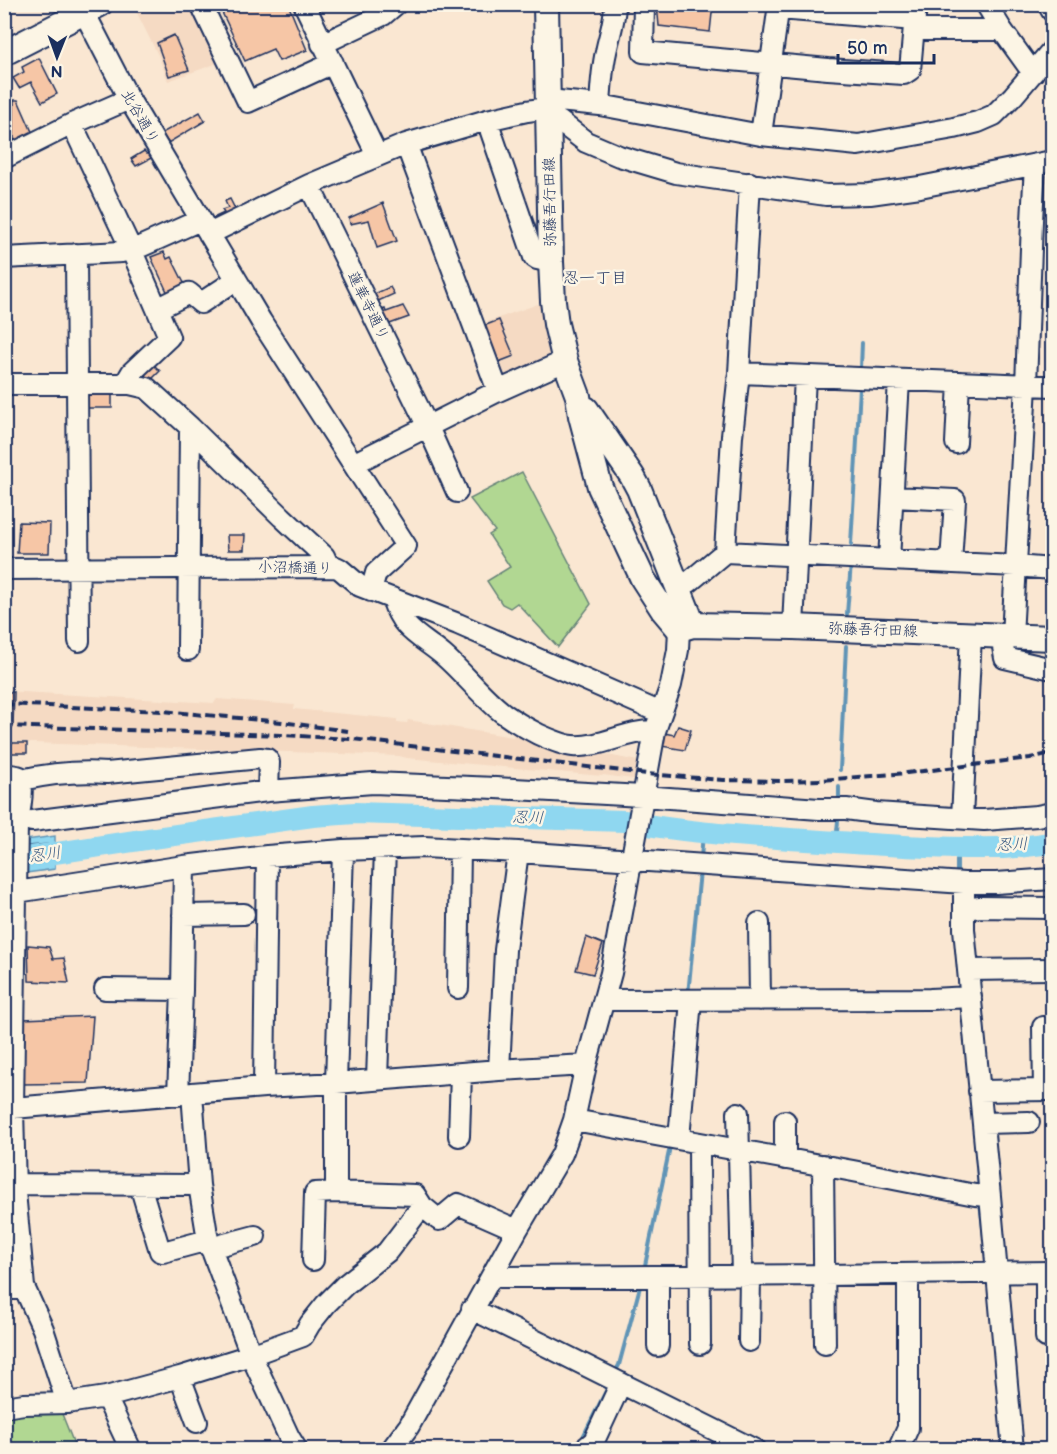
<svg xmlns="http://www.w3.org/2000/svg" width="1057" height="1454" viewBox="0 0 1057 1454" font-family="'Balsamiq Sans','Klee One',sans-serif">
<rect width="100%" height="100%" fill="#fae7d2"/>
<filter id="ink" filterUnits="userSpaceOnUse"><feTurbulence type="fractalNoise" baseFrequency=".0167" numOctaves="2"/><feDisplacementMap in="SourceGraphic" scale="12" xChannelSelector="R" yChannelSelector="G"/><feConvolveMatrix kernelMatrix="1 2 1 2 8 2 1 2 1" color-interpolation-filters="sRGB"/></filter>
<g filter="url(#ink)">
<!-- built -->
<path fill="#f5dac3" d="M133,5H194L210,39L218,63L168,81L158,55Z
M541,303L551,351L547,361L500,383L478,325Z
M5,691L214,703L217,699L295,705L294,709L397,719V722L407,723L408,720L513,737L515,730L593,752L643,762L640,780L603,775L602,776L407,758L399,756L5,742Z"/>
<!-- green -->
<path fill="#b1d792" stroke="#668378" stroke-width="1.5" d="M522,472L591,604L558,647L517,603L510,608L502,604L487,581L510,567L489,535L495,531L470,499Z
M60,1409L76,1449L5,1450V1411Z"/>
<!-- water -->
<path fill="#8fd7f0" stroke="#6194b6" stroke-width="1.5" d="M55,836V869L5,876L4,843Z"/>
<g fill="none" stroke-linecap="round" stroke-linejoin="round">
<!-- shore -->
<path stroke="#497298" stroke-width="1.5" d="M28,867L47,864L49,861L48,844L28,846"/>
<!-- stream -->
<path stroke="#6194b6" stroke-width="4" d="M861,368L862,343
M851,544L860,388
M847,614L851,563
M840,770L846,646
M839,798V787
M836,842L838,821
M957,848V874
M701,858L703,833
M688,995L700,871
M976,1151L979,1189
M980,1202L984,1237
M644,1270L671,1142
M614,1374L619,1365L641,1283
M999,1399L1003,1450
M581,1441L610,1383"/>
<!-- river -->
<path stroke="#8fd7f0" stroke-width="22" d="M4,861L147,839L313,816L355,813L625,821C685,833 746,836 806,840C870,844 934,849 998,848C1016,848 1034,845 1052,843"/>
</g>
<!-- building -->
<path fill="#f6c6a6" stroke="#1b2f5e" stroke-width="1.5" d="M218,4H288L307,50L279,61L273,49L245,61Z
M657,4H713L710,32L659,26Z
M174,35L189,70L169,76L157,43Z
M39,58L57,94L42,102L31,82L19,88L13,78L24,72L22,67Z
M14,100H18L33,134L14,143Z
M200,112L205,121L168,143L162,133Z
M144,151L147,154L154,151L157,155L136,166L131,159Z
M230,199L238,215L217,225L213,218L224,213L222,210L228,208L225,201Z
M383,203L397,241L377,248L369,220L350,224L349,218Z
M164,252L167,259L171,257L186,287L169,296L151,257Z
M390,287L394,294L376,302L372,295Z
M403,306L409,317L384,326L378,311L385,309L386,312Z
M499,320L514,356L496,363L481,327Z
M151,362L160,371L151,380L142,372Z
M85,392H112V408H85Z
M19,522L50,523L49,553H17Z
M227,535H245L244,550H228Z
M4,692H14L13,727L4,726Z
M678,726L691,730L685,750L661,746L664,733L674,735Z
M4,743H27V753H4Z
M586,937L603,944L593,974L576,970Z
M28,945L49,947L53,959L64,958L69,983L29,981Z
M93,1016L88,1083L22,1084L24,1019Z"/>
<g fill="none" stroke-linecap="round" stroke-linejoin="round">
<!-- minor casing -->
<g stroke="#1b2f5e" stroke-width="24">
<path id="minor" d="M201,4L248,102L333,63
M304,4L377,155
M644,4L643,52L828,69L904,74L910,70L916,4
M986,4L1002,30L1033,73
M1048,4L1052,11
M779,9L915,20
M84,12L129,99L261,321L406,546L376,573L371,591
M914,30H1002
M322,44L383,15L396,4
M548,100L600,105L761,135L858,145L954,128L978,122L994,115L1013,96L1052,50
M600,105C601,87 602,69 606,52C609,36 615,21 615,4
M487,120L534,257L537,259L551,262
M548,120L559,121L586,142L619,156L676,173L826,195L870,194L920,187L1052,161
M72,124L131,249L169,337L132,372L129,377L130,384
M761,135L779,4
M406,144L498,391
M4,158L72,124L129,99
M309,185L428,427L457,492
M209,234L309,185L406,144L487,120L527,111L548,108
M76,254L79,641
M4,258L122,252L142,246L200,220
M157,309L189,293L201,303L236,280
M739,373L1052,386
M4,384H130L147,388L190,427L282,517L324,556L329,567
M956,443L959,382
M353,464L498,391L565,361
M893,497L955,500L951,563
M725,552L1016,566L1052,569
M889,560L899,380
M4,569L336,567L340,569L360,586L458,624L661,713
M679,587L689,582L725,552L732,436L739,373L750,183
M392,598C402,631 419,635 443,655C464,673 481,696 503,713C514,721 526,728 538,734C549,739 562,745 573,746C601,748 627,730 655,731
M793,627L805,376
M1001,636L1005,658L1052,669
M1012,636L1026,385L1032,221L1035,165
M188,650L190,427
M4,774L17,776L20,777C24,789 20,811 17,823L13,1108L4,1109
M21,780C48,774 80,771 107,773L260,758L267,759L269,762L268,791
M962,818L971,635
M32,821L268,791L373,783L496,788L642,796L819,809H846L876,813L984,820L1037,816L1052,813
M343,850L336,1083V1192L415,1195L422,1206L439,1220L458,1204L517,1230
M964,883V929L990,1196L1013,1450
M4,894L184,866L267,856L343,850L424,847L518,852L964,883H996L1052,879
M964,909L980,907L1052,908
M183,915L244,914
M759,923L760,1000
M969,970L1052,969
M458,988L460,849
M105,989L182,990
M604,1000L930,999L971,997
M1043,1027L1044,1090
M499,1070L505,950L518,852
M377,1079L385,849
M264,1087L267,856
M979,1091L1052,1090
M192,1093L199,1185L208,1240L251,1355L289,1437L297,1450
M178,1095L182,990L184,866
M738,1113L742,1275
M574,1120L853,1171L975,1195L990,1196
M983,1123L1029,1122
M459,1136L461,1073
M679,1139L691,1000
M699,1143L700,1344
M785,1159V1121
M823,1165L825,1344
M14,1184L199,1185
M140,1185L160,1251L163,1252L208,1240
M210,1248L255,1236
M313,1260L315,1193L336,1192
M1046,1272V1337
M493,1275L500,1277L825,1275L1052,1272
M658,1276V1346
M4,1290L24,1287
M472,1309L755,1450
M749,1341L750,1276
M180,1377L197,1422
M106,1397L131,1450
M67,1403L43,1329L24,1287L15,1192L13,1108L264,1087L336,1083L499,1070L586,1065
M4,1407L24,1404L67,1403L106,1397L180,1377L251,1355L303,1336L310,1324L326,1304L345,1285L387,1252L422,1206
M391,1450L409,1426L517,1230L562,1154L574,1120L586,1065L611,973L655,731L671,685L678,650L679,629
M583,1450L594,1441L621,1383
M898,1450L908,1428V1274"/>
</g>
<!-- major casing -->
<g stroke="#1b2f5e" stroke-width="28">
<path id="major" d="M546,4L551,262L553,301L556,324L565,361L578,396L581,416L600,487L643,579L663,610L679,629L693,625L793,627L1052,638
M4,53L100,4
M586,409L632,476L639,489L693,625"/>
</g>
<!-- minor -->
<use href="#minor" stroke="#fcf5e5" stroke-width="20"/>
<!-- major -->
<use href="#major" stroke="#fcf5e5" stroke-width="24"/>
<!-- rail -->
<path stroke="#1b2f5e" stroke-width="4" stroke-dasharray="9 4.5" stroke-linecap="butt" d="M4,704L162,711L282,722L348,731
M4,726L281,735L352,739L647,774L723,780L781,781L822,780L907,773L1030,758L1052,753"/>
</g>
</g>
<g text-anchor="middle" dominant-baseline="central" stroke-width="5" stroke-linejoin="round" paint-order="stroke">
<!-- street labels -->
<g font-size="15" fill="#1b2f5e" stroke="#fcf5e5">
<text transform="translate(140 117) rotate(60)">北谷通り</text>
<text transform="translate(550 202) rotate(-91)">弥藤吾行田線</text>
<text transform="translate(368 306) rotate(64)">蓮華寺通り</text>
<text transform="translate(295 568) rotate(1)">小沼橋通り</text>
<text transform="translate(873 630) rotate(2)">弥藤吾行田線</text>
</g>
<!-- neighbourhood labels -->
<g font-size="16" fill="#1b2f5e" stroke="#fcf5e5">
<text x="595" y="278">忍一丁目</text>
</g>
<!-- water labels -->
<g font-size="16" font-style="italic" fill="#385982" stroke="#fcf5e5">
<text transform="translate(528 818) rotate(2)">忍川</text>
<text transform="translate(1012 845) rotate(-3)">忍川</text>
<text transform="translate(45 855) rotate(-8)">忍川</text>
</g>
</g>
<!-- margin -->
<rect width="1057" height="1454" fill="none" stroke="#fcf5e5" stroke-width="24"/>
<rect x="12" y="12" width="1033" height="1430" fill="none" stroke="#1b2f5e" stroke-width="2" filter="url(#ink)"/>
<!-- north arrow -->
<g transform="translate(57 57) rotate(181)" stroke="#fcf5e5" stroke-width="4.5" paint-order="stroke">
<path d="M0-4.5L10 22L0 15L-10 22Z" fill="#1b2f5e"/>
<text y="-9" font-size="16" font-weight="bold" text-anchor="middle" fill="#1b2f5e">N</text>
</g>
<!-- scale -->
<path d="M838 54v9h96v-9" fill="none" stroke="#1b2f5e" stroke-width="3"/>
<text x="847" y="54" font-size="18" fill="#1b2f5e" stroke="#fcf5e5" stroke-width="4.5" paint-order="stroke">50 m</text>
</svg>
